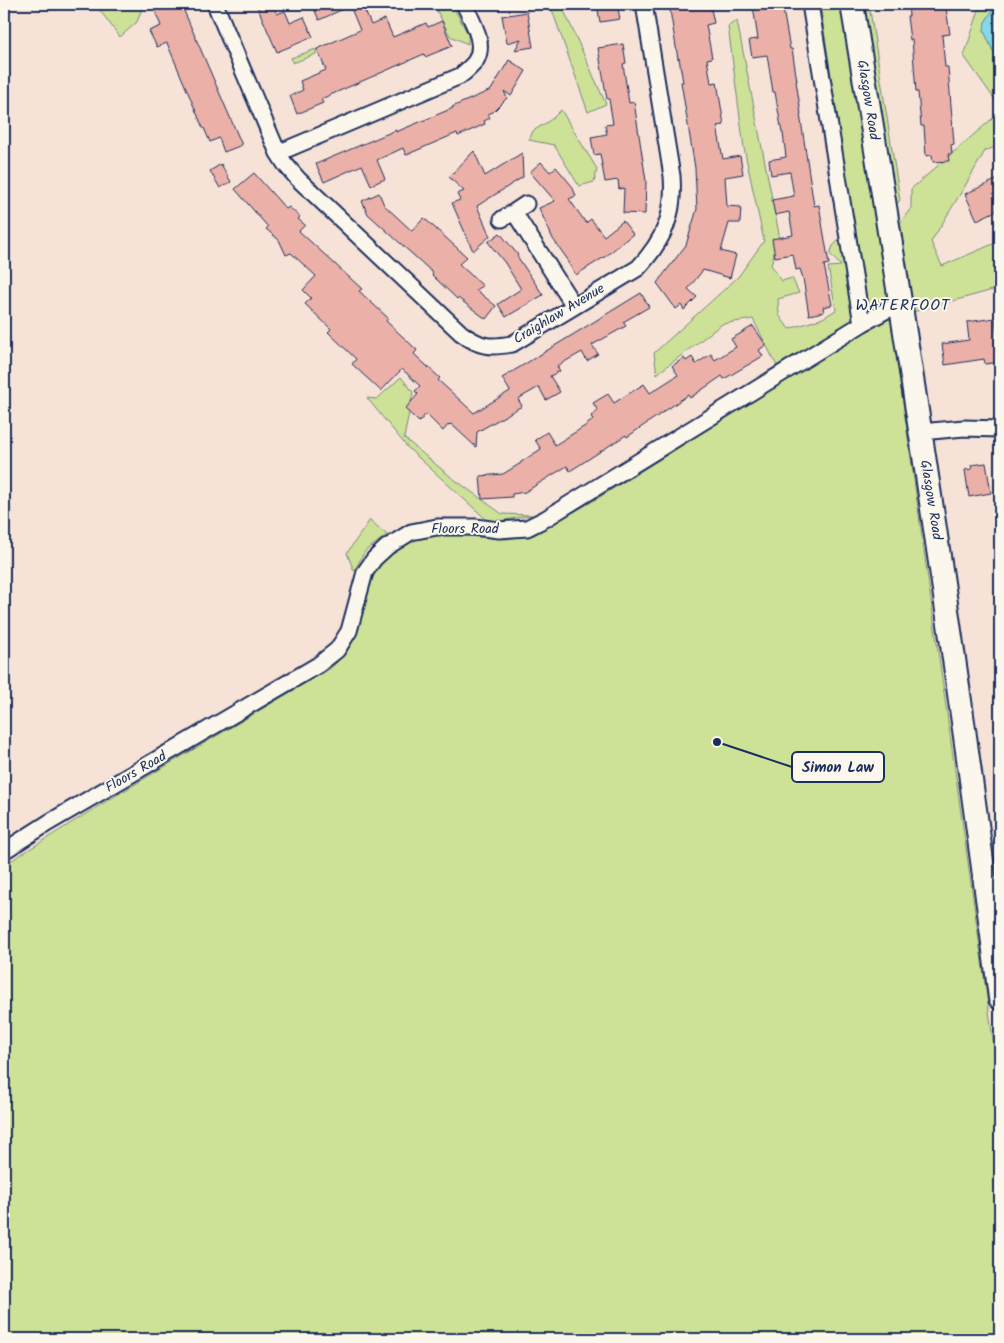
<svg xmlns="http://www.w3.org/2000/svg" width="1004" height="1343" viewBox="0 0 1004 1343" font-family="Kalam,sans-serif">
<rect width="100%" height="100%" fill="#f6e2d7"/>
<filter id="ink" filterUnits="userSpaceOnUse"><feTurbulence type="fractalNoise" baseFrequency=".02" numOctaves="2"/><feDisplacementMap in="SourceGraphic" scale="10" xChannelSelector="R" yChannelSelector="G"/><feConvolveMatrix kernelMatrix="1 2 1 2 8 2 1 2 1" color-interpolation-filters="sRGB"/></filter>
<g filter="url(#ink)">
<!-- green -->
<path fill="#cde297" stroke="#74887a" d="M95,4H140L142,8L137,22L120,37Z
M441,4L452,5L468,34V44L450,36L435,7Z
M550,4H561L606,104L588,112Z
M820,4H845L888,295L868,306L846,174Z
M863,4H869L900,200L895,206Z
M981,4H997L985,22L984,31L1000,67V107L964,56Z
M737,21L779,234L771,265L782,281L792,278L799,293L778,299L779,315L789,329L823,318L836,310L828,267L841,266L830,254L833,246L841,238L855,318L778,368L753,319L722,324L657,374L654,353L738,277L764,241L744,148L728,26Z
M316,49V54L293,63L291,58Z
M561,110L597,169L594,182L579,186L554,145L529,140L533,131L552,119Z
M1000,112V145L985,151L965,186L931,242L942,266L1000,241V288L913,312L905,278L900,223L911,208V189Z
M891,317L1000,1089V1339H4V865L105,802L331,668L347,652L376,569L387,557L416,537L437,534L506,539L534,535L598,498L802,370Z
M401,377L413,392L404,438L451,477L502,514L532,515L495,522L488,521L408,448L367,398L377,399Z
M370,520L387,535L365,551L354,571L347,553Z"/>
<!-- water -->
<path fill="#88d7e6" stroke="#5c94b0" d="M997,4H1000V67L984,31L985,22Z"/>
<!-- building -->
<path fill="#ebb0a7" stroke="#1b2f5e" d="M152,4H181L242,145L224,152L219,138L210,142L204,128H203L167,43L157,47L149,31L161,26Z
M256,4H272L277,14L285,11L290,23L304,17L313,37L277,52Z
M312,4H362L371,25L385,19L393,37L426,23L428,27L442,21L452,46L425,57L424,54L321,99L323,103L297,114L290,96L303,90L300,81L326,70L317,49L360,30L350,6L319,20Z
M597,4H617L620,19L600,22Z
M669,4H710L714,23L706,25L712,58L707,59L711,83L717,82L724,125L717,126L723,159L740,156L743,174L725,177L727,206L741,207L740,223H729L721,251L736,255L730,278L703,270L688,289L697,297L684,310L681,305L676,309L657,283L686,245L697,209L695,168L681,82H683L679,58L678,59Z
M764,4H782L790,49H792L797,81H796L801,114H800L814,206L819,205L829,264L824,265L832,305L823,307L824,312L809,315L803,278L800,269L796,270L793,254L775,257L772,239L793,235L789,212L775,215L772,200L794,196L790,172L771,175L769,160L786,157L783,133H782L775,92H773L767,55L752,57L749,40L758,39L753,6Z
M908,4H929L930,9L946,8L950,34L942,35L945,67H948L954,144L951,145L952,154H948L949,161L933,162L932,155L926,156L924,126H921L918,92H916L912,39L910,40L907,16H909Z
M527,12L533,47L515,50L521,39L507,43L502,16Z
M623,44L626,63L623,64L629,103L634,102L646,181L645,214L623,213L624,188L619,189L618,180L605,182L600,154L594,155L591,137L607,134L605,125L613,124L609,99H607L598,48Z
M509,60L526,71L511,96L504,91L507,98L493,112L488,114L490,118L484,121L485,124L458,136L457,133L406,155L403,148L377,160L385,179L371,185L362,165L324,182L316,164L396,130V132L453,108L452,107L491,90Z
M474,151L485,176L522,153L523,177L477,206L490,236L473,251L452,203L460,200L457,194L464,191L449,177Z
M541,162L550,172L556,167L572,186L576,196L569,199L586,223L591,219L604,236L623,221L633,234L606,256L576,275L567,261L568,260L553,239L539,208L555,201L530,172Z
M221,164L231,182L220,188L210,171Z
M254,173L286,209L289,207L300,217L298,219L305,225L299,231L362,289L359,291L388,318L386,321L417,350L414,354L440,378L438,380L474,413L510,391L502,378L641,293L649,307L623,322L626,326L592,345L598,354L587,361L582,352L557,366L560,371L550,376L560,392L546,400L539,387L518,399L522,406L477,432L476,447L451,424L450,425L449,424L443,431L426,414L419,422L405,409L418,394L415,391L420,386L402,369L381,391L352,364L356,359L328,332L331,329L305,304L311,298L303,290L316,276L291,253L286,255L279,240L266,229L268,227L235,189Z
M1000,178V209L977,220L965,194Z
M379,193L384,205L412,231L424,218L467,257L459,264L483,286L476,290L496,306L486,319L458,298L457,299L432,275L433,273L368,214L362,201Z
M500,233L518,255L517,256L543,295L506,317L498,304L521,289L505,263L488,242Z
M995,318L997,334H1000V362L985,364L984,359L945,365L942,344L969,340L967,322Z
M753,326L766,345L759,350L763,356L724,379L722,376L690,398L688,395L627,437L626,435L570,471L567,466L525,492L512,494V497L482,499L480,476L503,474L521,463V462L541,449L535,440L547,432L555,445L585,426L593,420L591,416L598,411L593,403L608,394L614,403L644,384L650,393L678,375L672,366L684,358L686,361L692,357L696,364L711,354L715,360L736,347L731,339Z
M986,463L991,493L969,497L965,470L972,469L971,465Z"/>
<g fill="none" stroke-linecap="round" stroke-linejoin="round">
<!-- street casing -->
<g stroke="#1b2f5e" stroke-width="19">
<path id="street" d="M215,4L278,153L285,164L298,179L461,333C480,347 489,348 512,344L638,268C664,240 675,215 672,176L644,4
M810,4L862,324
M278,153L460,76C465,72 471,67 475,62C487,44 472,21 464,4
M514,212L574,306
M502,219L514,212L526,204
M921,432L964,428L1000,429
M4,851L48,823L318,665L337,650L349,631L365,572L374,559L387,547L411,532L437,527H475L499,530L527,528L545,519L862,324L885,311L901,305"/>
</g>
<!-- secondary casing -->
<g stroke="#1b2f5e" stroke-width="26">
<path id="secondary" d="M852,4C896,270 938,536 974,802C983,868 992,932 1000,998"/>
</g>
<!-- street -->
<use href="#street" stroke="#fbf7ec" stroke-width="15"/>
<!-- secondary -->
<use href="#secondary" stroke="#fbf7ec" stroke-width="22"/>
</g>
</g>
<g text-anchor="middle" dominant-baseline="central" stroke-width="4" stroke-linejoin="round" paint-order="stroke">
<!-- street labels -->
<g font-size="14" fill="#1b2f5e" stroke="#fbf7ec">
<text transform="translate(868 100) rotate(81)">Glasgow Road</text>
<text transform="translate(559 314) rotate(-31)">Craighlaw Avenue</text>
<text transform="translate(931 500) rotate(81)">Glasgow Road</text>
<text x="465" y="529">Floors Road</text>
<text transform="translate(136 772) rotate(-30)">Floors Road</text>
</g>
<!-- quarter labels -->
<g font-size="16" letter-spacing="1" fill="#1b2f5e" stroke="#fbf7ec">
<text x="903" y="305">WATERFOOT</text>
</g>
</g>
<!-- callouts -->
<path fill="none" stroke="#1b2f5e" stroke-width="2" d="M717 742L792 767"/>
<circle fill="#1b2f5e" stroke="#fbf7ec" stroke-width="2" cx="717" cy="742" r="5"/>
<rect fill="#fbf7ec" stroke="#1b2f5e" stroke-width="2" x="792" y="752" width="92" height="30" rx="5"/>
<g font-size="15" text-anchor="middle" font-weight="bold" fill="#1b2f5e">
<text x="838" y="772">Simon Law</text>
</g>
<!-- margin -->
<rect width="1004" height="1343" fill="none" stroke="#fbf7ec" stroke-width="20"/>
<rect x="10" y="10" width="984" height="1323" fill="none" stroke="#1b2f5e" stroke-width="2" filter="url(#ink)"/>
</svg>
